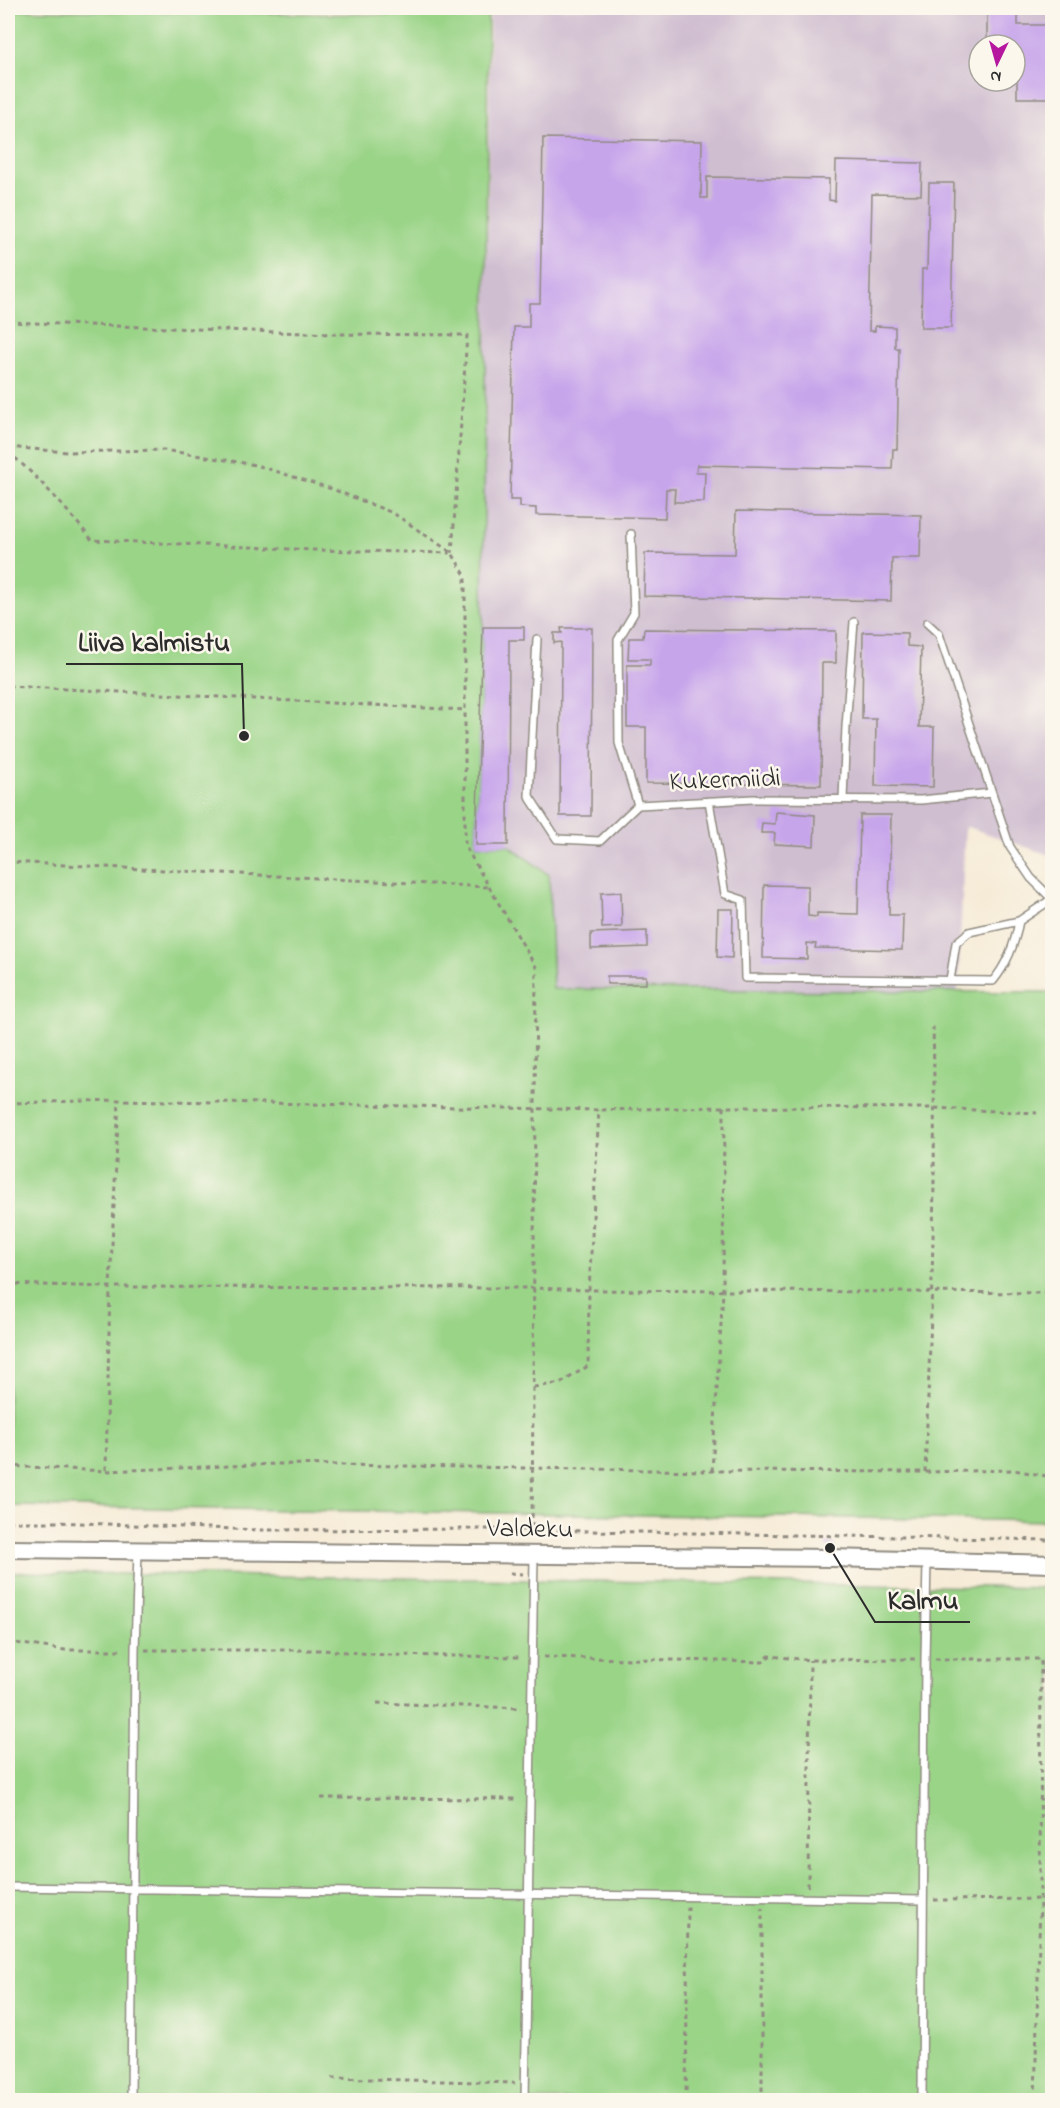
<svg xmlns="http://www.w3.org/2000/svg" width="1060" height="2108" viewBox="0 0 1060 2108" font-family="'Indie Flower',sans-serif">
<rect width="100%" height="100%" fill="#fbf7ec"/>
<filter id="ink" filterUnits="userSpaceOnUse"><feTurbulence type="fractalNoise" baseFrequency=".0167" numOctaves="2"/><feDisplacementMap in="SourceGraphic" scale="12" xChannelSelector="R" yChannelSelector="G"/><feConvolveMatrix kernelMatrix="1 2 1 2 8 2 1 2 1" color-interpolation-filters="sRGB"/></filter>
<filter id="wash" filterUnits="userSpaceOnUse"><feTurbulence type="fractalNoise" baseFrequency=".008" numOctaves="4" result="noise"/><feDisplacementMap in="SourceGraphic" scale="24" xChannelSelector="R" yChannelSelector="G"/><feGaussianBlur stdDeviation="1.35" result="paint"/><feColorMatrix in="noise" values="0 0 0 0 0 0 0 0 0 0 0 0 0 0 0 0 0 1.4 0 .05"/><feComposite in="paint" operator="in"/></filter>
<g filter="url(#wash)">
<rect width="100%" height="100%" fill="#f6ebd7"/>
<!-- industrial -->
<path fill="#cfbdd0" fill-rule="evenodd" d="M490,8H1052V856L965,826L958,992L553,989L549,875L476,845L483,627ZM979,45H1015V81H979Z"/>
<!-- green -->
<path fill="#9ad487" stroke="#628059" stroke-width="1.5" d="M8,10L488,16L483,627L476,845H508L549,875L553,989L1052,992V1521L8,1506Z
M8,1572L1052,1588V2100H8Z"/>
<g id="blocks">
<!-- building -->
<path fill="#c7a5eb" d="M987,8H1018V25H1052V98H1017V64L1015,63V45H987Z
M543,138L702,141L701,198H707V177L829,179V200L835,201L836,161L922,163L921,195L872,194L869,331H875V326L895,327V348H899L897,449H893L892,469L697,465L696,472H705L704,502H674L675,489H666L665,518L536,515V508L520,507V500H510L514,327H529V303H540Z
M929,183H954L951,328H921L922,269H927Z
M736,511L921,515L920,558H892L891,601L644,596L645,553L735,554Z
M483,627H524V640H509L508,845H476Z
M561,628H592L591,816H560L561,645V642L554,643V633H562Z
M644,629L836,631V663H822L821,785L646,783V727H627V665H650V659H628L629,638H643Z
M863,632L907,633V646L921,647L919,727H934L933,787L875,786L876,719H862Z
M776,812L815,815L814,846L774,844L775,833H761L762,823L775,824Z
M860,815H891L889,915H903L902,950L815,948L816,944L807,943V959L763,958L764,885L808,886V916L817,917V913L858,914Z
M621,892L622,927L602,928L601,893Z
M718,909H733L732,958L717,957Z
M647,931V947L591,949V933Z
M607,976H646V984H607Z
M826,1544H835V1548L826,1547Z"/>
</g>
</g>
<g filter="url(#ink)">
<use href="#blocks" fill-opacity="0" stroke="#908b81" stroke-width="1.5"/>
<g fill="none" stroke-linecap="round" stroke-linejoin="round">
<!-- service casing -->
<g stroke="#908b81" stroke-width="10">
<path id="service" d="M631,534L634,613L618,640L619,743L638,805
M927,623L939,634L992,793
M537,639L529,796L557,839L600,841L638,805L753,799L921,800L992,793L1010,847L1031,878L1052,899
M843,799L846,727L854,622
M709,801L725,894L743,900L745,978L993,981C1008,963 1015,944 1019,921
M950,980L956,943L969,932L1019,921L1052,899
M8,1887L923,1900
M131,2100L135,1650L138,1551
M525,2100L534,1556
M922,2100L925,1659L927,1561"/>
</g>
<!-- tertiary casing -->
<g stroke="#908b81" stroke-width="20">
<path id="tertiary" d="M8,1549L832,1558L1052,1564"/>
</g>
<!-- path -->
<path stroke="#908b81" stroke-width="3" stroke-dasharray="4.5 4.5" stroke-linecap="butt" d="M8,322L332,334L467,335L452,553
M8,447L67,452L164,450L256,465L332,489L393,513L452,553L465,575V846L536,967L532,1530
M8,452C40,478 66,509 92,540L314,550L450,553
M8,686L465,710
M8,860L9,862L489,887
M8,1103L119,1100L599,1110L724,1107L935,1108L1037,1113
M8,1284L110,1287L533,1288L589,1290L1052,1293
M534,1387L561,1383L588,1366L589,1290L599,1110
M8,1466L106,1471L277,1464L712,1471L925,1472L1014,1470L1052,1477
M106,1470L110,1287L119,1100
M712,1471L723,1291L724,1107
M925,1472C931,1324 937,1175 933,1026
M8,1522H55L259,1530L486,1529L1052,1540
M510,1573L523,1574
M8,1642L65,1650H124
M145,1650H322L385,1655L522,1657
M544,1657L763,1662L769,1656L810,1660L916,1659
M935,1659H1041L1040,1900L1035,2100
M377,1703L521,1708
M321,1798L519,1799
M808,1887L810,1660
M934,1900L1052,1899
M332,2078L515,2083
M686,2100L688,1906
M762,2100V1908"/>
<!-- service -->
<use href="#service" stroke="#fff" stroke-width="7"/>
<!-- tertiary -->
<use href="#tertiary" stroke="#fff" stroke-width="16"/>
</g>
</g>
<g text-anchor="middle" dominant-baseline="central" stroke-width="5" stroke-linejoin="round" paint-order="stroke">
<!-- street labels -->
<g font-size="27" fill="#2b2b2b" stroke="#fbf7ec">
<text transform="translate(725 781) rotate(-2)">Kukermiidi</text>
<text transform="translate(530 1530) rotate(1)">Valdeku</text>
</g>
</g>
<!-- callouts -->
<path fill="none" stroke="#2b2b2b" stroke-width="2" d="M244 736L242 664H66M830 1548L875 1622H970"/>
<g fill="#2b2b2b" stroke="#fbf7ec" stroke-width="2">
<circle cx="244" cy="736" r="6"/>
<circle cx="830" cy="1548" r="6"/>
</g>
<g font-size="28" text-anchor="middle" font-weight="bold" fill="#2b2b2b" stroke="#fbf7ec" stroke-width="5" stroke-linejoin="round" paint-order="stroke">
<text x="154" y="651">Liiva kalmistu</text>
<text x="923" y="1609">Kalmu</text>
</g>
<!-- margin -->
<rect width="1060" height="2108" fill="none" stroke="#fbf7ec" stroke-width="30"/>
<!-- north arrow -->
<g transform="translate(997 63) rotate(185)"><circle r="28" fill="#fbf7ec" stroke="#a8a59f" stroke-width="1.5"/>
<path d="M0-4.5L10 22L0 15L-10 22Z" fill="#b5179e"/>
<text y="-9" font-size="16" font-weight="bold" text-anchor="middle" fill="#2b2b2b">N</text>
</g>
</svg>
